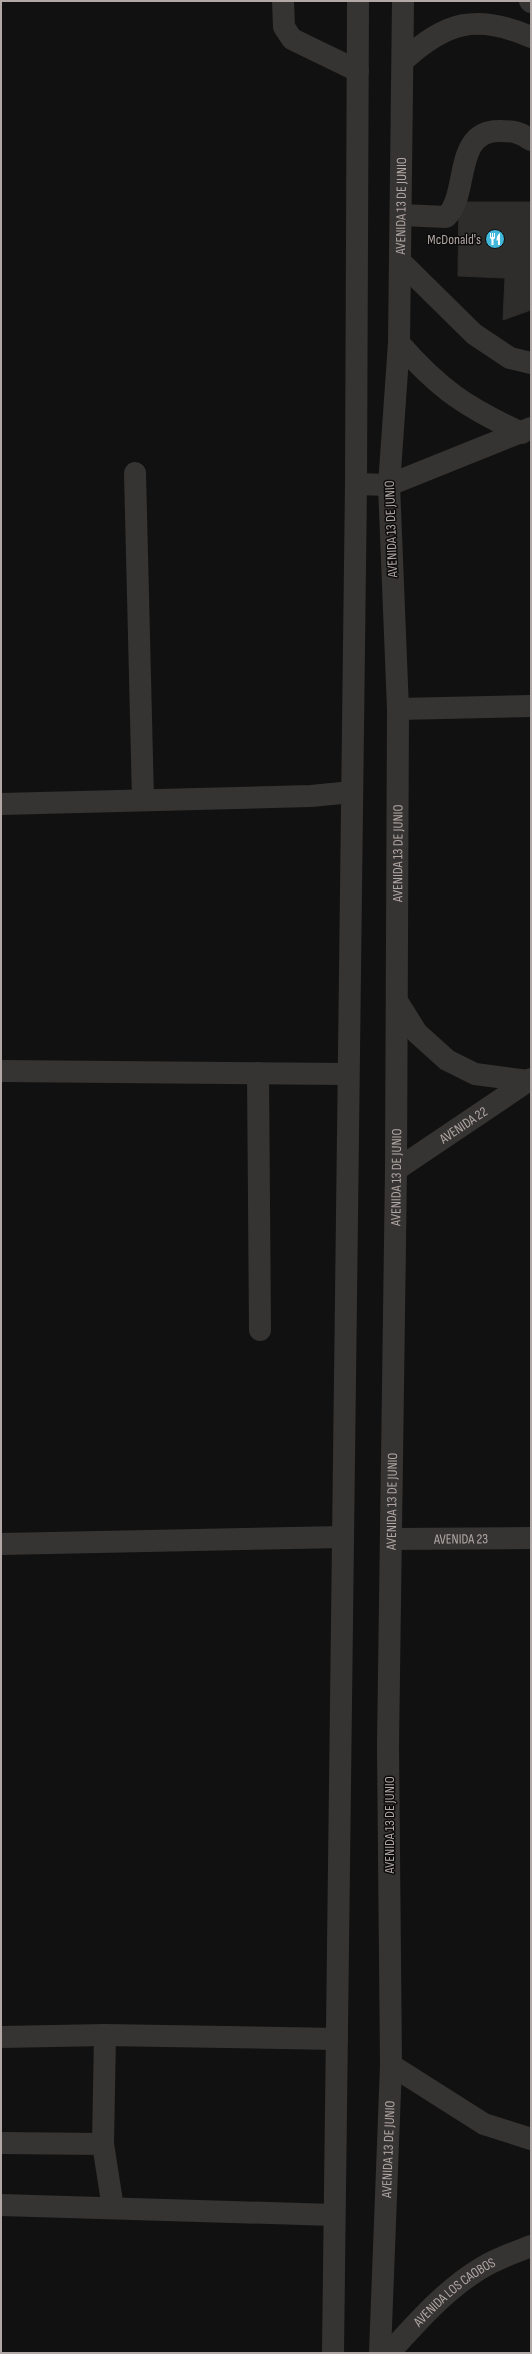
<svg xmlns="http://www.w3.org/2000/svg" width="532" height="2354" viewBox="0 0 532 2354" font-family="'Sofia Sans Condensed',sans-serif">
<rect width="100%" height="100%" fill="#121111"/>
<!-- building -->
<path fill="#2e2d2c" stroke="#2e2c2b" d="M459,202H531V310L503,320L505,278L458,276Z"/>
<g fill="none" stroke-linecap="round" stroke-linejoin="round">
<!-- minor -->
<g stroke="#363432" stroke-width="22">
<path d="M283,1L284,27L292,39L358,71"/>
<path d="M530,1L531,2"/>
<path d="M403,61C445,22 476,13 531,37"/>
<path d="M402,215L446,217C470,195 452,130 500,131C513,131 520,132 531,140"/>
<path d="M401,262L474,334L510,358L531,363"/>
<path d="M399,343C439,389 467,408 522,433"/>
<path d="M135,473L143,799"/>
<path d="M356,484L389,485L531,428"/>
<path d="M398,709L531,706"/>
<path d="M1,804L311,796L352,792"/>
<path d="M397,1001L417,1033L447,1060L475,1074L528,1081"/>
<path d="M1,1071L348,1074"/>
<path d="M258,1073L260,1330"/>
<path id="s1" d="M396,1170L531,1079"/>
<path id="s2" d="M391,1539L531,1538"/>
<path d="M1,1544L343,1537"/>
<path d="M1,2037L105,2035L337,2039"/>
<path d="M391,2065L484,2124L531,2139"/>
<path d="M1,2143L103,2144L113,2208"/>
<path d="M103,2144L105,2035"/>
<path d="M1,2205L334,2215"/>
<path d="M333,2353L356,484L358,1"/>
<path id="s3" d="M380,2353L391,2065L388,1746L396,1170L398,709L389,485L399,343L403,1"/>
<path id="s4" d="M389,2353C418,2321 446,2289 483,2267C498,2258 516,2252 531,2246"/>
</g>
</g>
<!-- icons -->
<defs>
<g id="restaurant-disc" transform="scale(1)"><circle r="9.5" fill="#41b7d9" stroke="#0d0c0c"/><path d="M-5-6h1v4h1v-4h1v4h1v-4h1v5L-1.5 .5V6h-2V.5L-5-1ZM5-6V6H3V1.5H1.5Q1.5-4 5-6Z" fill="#fff"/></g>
</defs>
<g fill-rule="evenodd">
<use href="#restaurant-disc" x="495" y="239"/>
</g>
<g text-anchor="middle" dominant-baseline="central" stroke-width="3" stroke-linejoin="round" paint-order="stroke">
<!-- street labels -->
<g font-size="14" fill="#b1a7a4" stroke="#0d0c0c">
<text stroke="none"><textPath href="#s3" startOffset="2148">AVENIDA 13 DE JUNIO</textPath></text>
<text transform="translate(391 529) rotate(-92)">AVENIDA 13 DE JUNIO</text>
<text stroke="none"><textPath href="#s3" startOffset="1500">AVENIDA 13 DE JUNIO</textPath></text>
<text stroke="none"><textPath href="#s1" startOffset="81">AVENIDA 22</textPath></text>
<text stroke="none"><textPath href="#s3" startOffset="1176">AVENIDA 13 DE JUNIO</textPath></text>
<text stroke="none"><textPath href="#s3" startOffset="852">AVENIDA 13 DE JUNIO</textPath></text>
<text stroke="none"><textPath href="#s2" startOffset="70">AVENIDA 23</textPath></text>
<text transform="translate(389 1825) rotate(-90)">AVENIDA 13 DE JUNIO</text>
<text stroke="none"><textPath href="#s3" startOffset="204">AVENIDA 13 DE JUNIO</textPath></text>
<text stroke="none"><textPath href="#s4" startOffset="90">AVENIDA LOS CAOBOS</textPath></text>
</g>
<!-- poi labels -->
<g font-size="14" fill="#b1a7a4" stroke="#0d0c0c" text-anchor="end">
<text x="481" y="239">McDonald's</text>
</g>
</g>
<!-- border -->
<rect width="532" height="2354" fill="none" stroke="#b1a7a4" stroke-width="4"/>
</svg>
